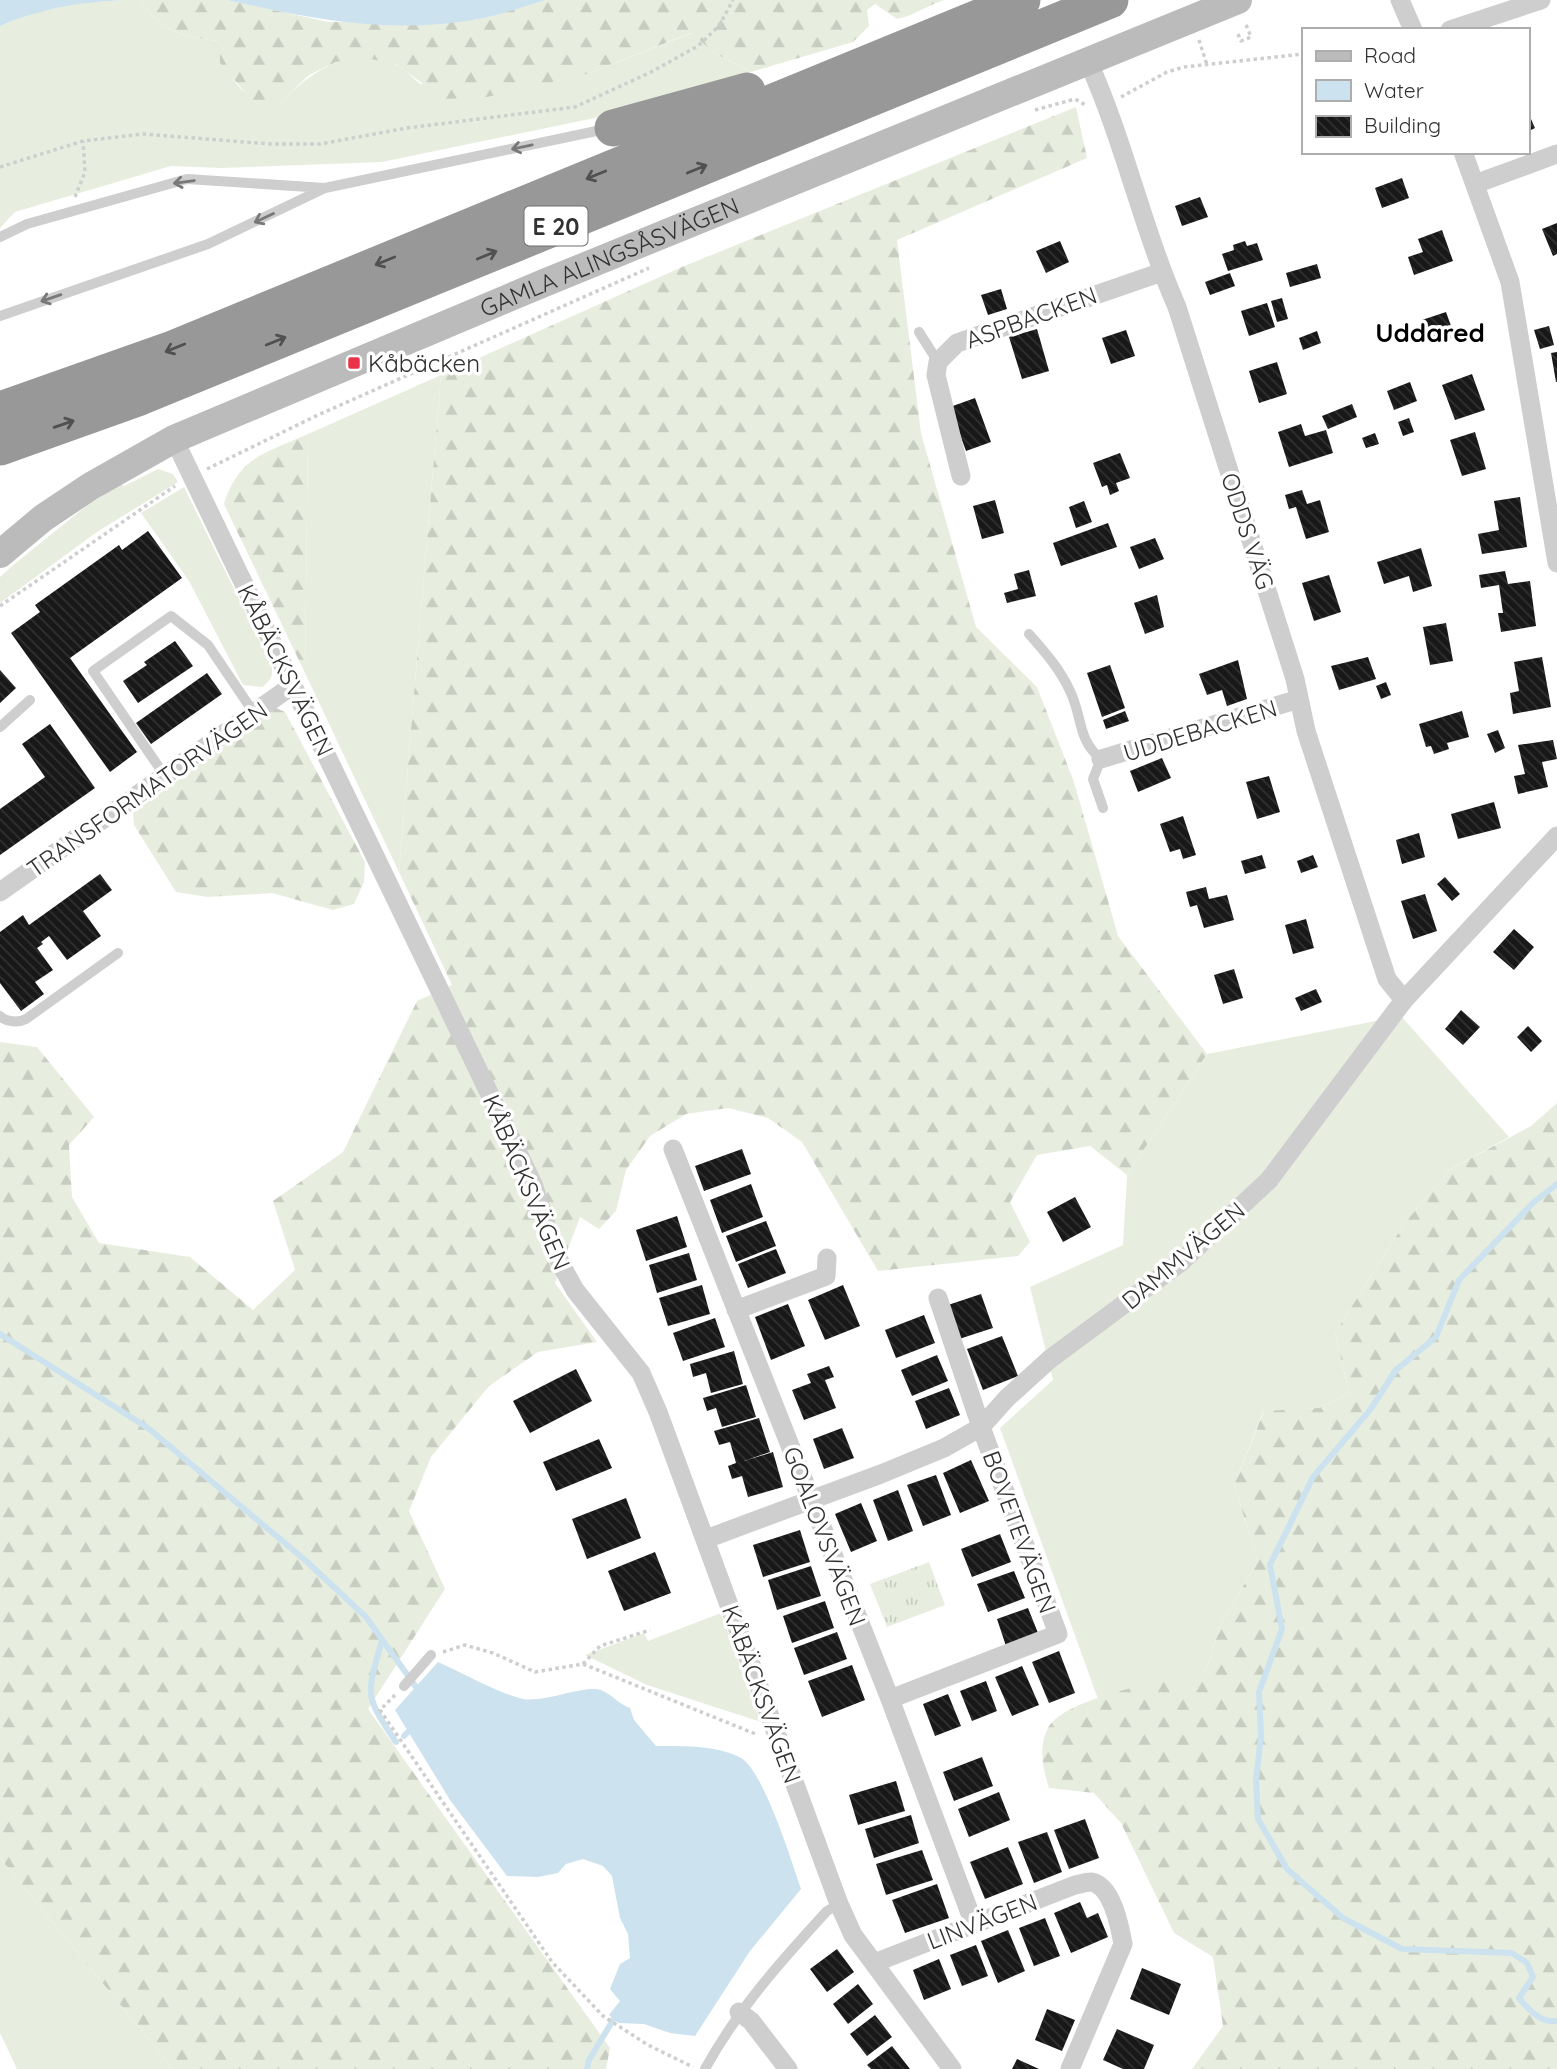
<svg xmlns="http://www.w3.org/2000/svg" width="1557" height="2069" viewBox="0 0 1557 2069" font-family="Quicksand,sans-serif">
<defs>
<pattern id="forest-firs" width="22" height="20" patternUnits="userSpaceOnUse" patternTransform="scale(1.75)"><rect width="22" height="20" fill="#e8eedf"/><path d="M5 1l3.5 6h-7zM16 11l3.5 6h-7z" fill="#c7cdc0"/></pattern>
<pattern id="park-tufts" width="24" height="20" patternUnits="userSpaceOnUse" patternTransform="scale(1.75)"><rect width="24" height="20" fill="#e8eedf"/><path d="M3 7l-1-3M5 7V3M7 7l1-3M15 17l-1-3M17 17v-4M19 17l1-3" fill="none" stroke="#c7cdc0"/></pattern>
<pattern id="building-back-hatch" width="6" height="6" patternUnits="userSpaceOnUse" patternTransform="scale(1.75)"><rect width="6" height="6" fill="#181818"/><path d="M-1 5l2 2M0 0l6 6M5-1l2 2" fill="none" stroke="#313131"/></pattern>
</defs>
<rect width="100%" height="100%" fill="#fff"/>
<!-- grass -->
<path fill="#e8eedf" d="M140,0C162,32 183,37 220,41C233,83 232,91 276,107C308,75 346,43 395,64C404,68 413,78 420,84L587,74L692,33L716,54L751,72L643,108L382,162L221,168L171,166L15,212L0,228V26C46,6 90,0 140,0Z
M441,375L399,872L305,673L308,434Z
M158,469L173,474L178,482L97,532L0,603V577L12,566L85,507L121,484L124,486Z
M184,487L271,664C274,676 271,680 262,687L243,685L189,581L141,513Z
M1401,1016L1509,1137L1449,1170L1404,1224L1335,1333L1349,1393L1319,1408L1263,1412L1234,1485L1258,1561L1220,1626L1206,1671L1098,1699L1000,1428L1053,1380L1030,1287L1123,1245L1127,1175L1207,1054Z
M721,1613L761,1722L647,1685L585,1655L644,1633L648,1641Z
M0,1858L173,2069H17L0,2033Z"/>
<!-- forest -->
<path fill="url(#forest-firs)" d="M140,0H227L329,22L475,20L546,0H944C929,5 910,17 897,19L875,4L867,10L869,26L853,42L751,72L716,54L691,33L587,74L487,97L444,99L396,64L366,58L336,62L309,75L276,107L259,118L248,96L220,63V41C183,37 162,32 140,0Z
M1076,107L1087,158L897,240L921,433L976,627L1037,687L1074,782L1118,936L1207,1054L1127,1175L1090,1146L1037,1155L1010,1202L1030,1242L1018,1256L878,1271L802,1142L768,1118L728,1108L686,1114L650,1136L626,1170L616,1211L599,1229L580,1217L555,1283L597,1342L538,1352L489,1386L431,1457L409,1511L445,1589L368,1709L610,2048L606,2069H173L0,1858V1042L37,1047L94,1117L69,1145L72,1197L99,1243L190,1257L253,1310L295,1270L273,1201L343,1152L417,1001L452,985L399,872L441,375L682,267Z
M308,434L305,673L224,504C239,456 266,453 308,434Z
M276,708L285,712L365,862L364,882L354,904L333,910L272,893L208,897L176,892L134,825L133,813Z
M1557,1103V2069H1192L1223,2026L1213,1957L1174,1933L1121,1823L1094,1793L1049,1788C1043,1768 1038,1751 1047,1730C1061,1697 1171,1680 1206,1671L1220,1626L1258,1561L1234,1485L1264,1411L1319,1408L1349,1393L1335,1333L1404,1224L1449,1170L1531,1126Z"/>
<!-- park -->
<path fill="url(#park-tufts)" d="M929,1562L945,1605L887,1627L870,1584Z"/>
<!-- water -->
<path fill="#cce2ee" d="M0,0H126C81,2 42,8 0,26Z
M227,0H546C522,7 498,16 473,20C385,34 313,19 227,0Z
M438,1662C461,1672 500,1694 523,1699C547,1703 587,1683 603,1691C612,1695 619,1704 630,1708L634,1720L656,1746C681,1746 718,1745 741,1758C763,1770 792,1862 801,1889L750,1951L695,2036L670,2033L644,2024L618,2023L609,2015L620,2001L610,1989L620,1964L630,1958L628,1934L620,1918L612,1876L603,1866L583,1859L566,1864L558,1873L538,1877L507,1876L450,1800L395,1710Z"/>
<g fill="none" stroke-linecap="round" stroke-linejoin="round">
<!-- stream -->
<path stroke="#cce2ee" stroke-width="6" d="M1557,1184L1534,1202L1459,1280L1436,1337L1396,1370L1370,1410L1313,1477L1270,1565L1282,1629L1259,1692L1261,1736L1256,1780L1258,1819L1287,1869L1343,1918L1402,1949L1512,1953L1527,1963L1533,1977L1519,1998C1529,2010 1540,2023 1557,2021
M0,1334L148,1428L305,1560L366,1617L416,1687
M382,1640C367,1696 363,1693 396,1742
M404,1736L408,1732
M587,2069L589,2060L613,2020"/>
</g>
<!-- building -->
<path fill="url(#building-back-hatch)" d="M1527,110L1535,128L1527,132Z
M1402,178L1409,198L1382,208L1375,188Z
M1200,197L1208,217L1182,226L1175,206Z
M1557,223V254L1553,256L1542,229Z
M1442,230L1453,261L1414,275L1408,257L1423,252L1418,239Z
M1060,241L1069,262L1046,273L1036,251Z
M1245,241L1247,246L1257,243L1263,260L1228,271L1222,254L1234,250L1233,245Z
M1317,264L1321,278L1290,287L1286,273Z
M1230,273L1235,286L1210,295L1205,282Z
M1001,289L1007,309L988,315L981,295Z
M1282,298L1288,319L1277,322L1271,301Z
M1267,303L1275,327L1249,336L1241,311Z
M1446,312L1455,337L1431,345L1422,320Z
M1549,326L1554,345L1540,349L1534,330Z
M1037,329L1049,371L1022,379L1009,337Z
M1126,330L1135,356L1111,364L1102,338Z
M1317,331L1321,343L1303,350L1299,338Z
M1557,352V382H1556L1551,353Z
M1277,362L1287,394L1259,403L1249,371Z
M1472,374L1485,410L1455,420L1442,385Z
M1410,382L1417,401L1394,410L1387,391Z
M975,398L991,442L966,451L950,407Z
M1352,404L1357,417L1328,429L1322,416Z
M1409,418L1414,432L1403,436L1398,422Z
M1301,424L1305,436L1326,430L1333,453L1289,467L1278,432Z
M1475,432L1486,469L1462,476L1450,440Z
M1375,433L1379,444L1366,448L1362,438Z
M1120,453L1130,478L1116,483L1119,491L1110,495L1107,485L1102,487L1093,463Z
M1302,490L1307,504L1320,500L1329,532L1306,539L1296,507L1289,509L1285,495Z
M1520,497L1527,547L1482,554L1478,534L1499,530L1494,501Z
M995,500L1004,533L982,539L973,506Z
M1084,501L1092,522L1076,528L1069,507Z
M1108,523L1117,547L1061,566L1053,543Z
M148,531L182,578L70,658L137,752L110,772L11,633L40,612L35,605L119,545L122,550Z
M1155,538L1164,559L1139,569L1130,547Z
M1421,548L1432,586L1413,592L1409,576L1384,584L1377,562Z
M1029,570L1036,596L1007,603L1004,593L1018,589L1014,574Z
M1505,571L1508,584L1530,581L1536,626L1501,632L1498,613H1503L1499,585L1481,588L1479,575Z
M1329,575L1341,612L1314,621L1302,583Z
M1157,595L1164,627L1145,634L1134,603Z
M1446,623L1453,661L1430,665L1423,627Z
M175,641L193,666L138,703L123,681L147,665L144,662Z
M1368,657L1376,679L1339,690L1331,666Z
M1542,657L1551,707L1513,714L1510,693L1519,691L1514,662Z
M1238,660L1247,699L1227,706L1222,690L1207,695L1199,674Z
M1110,665L1125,708L1102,717L1087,673Z
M0,670L16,688L0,703Z
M207,673L222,694L151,744L136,723Z
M1386,682L1391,695L1381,699L1376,686Z
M1125,711L1129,721L1106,729L1103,720Z
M1462,711L1469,737L1447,743L1449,749L1434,754L1431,746L1426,747L1419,724Z
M50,724L95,788L0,855V809L45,777L22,744Z
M1498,730L1505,748L1495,753L1487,734Z
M1553,740L1557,759L1542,762L1548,787L1518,794L1514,776L1525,774L1518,745Z
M1162,758L1171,778L1138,792L1130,771Z
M1269,776L1280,812L1257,819L1246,782Z
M1494,802L1501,828L1458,839L1451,814Z
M1183,816L1196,855L1183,859L1180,849L1170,852L1160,824Z
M1419,833L1425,857L1402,864L1396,840Z
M1262,855L1266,868L1245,874L1241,861Z
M1313,855L1318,867L1301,873L1297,861Z
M100,874L112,890L83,911L101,936L67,960L49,936L41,942L43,944L37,948L53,970L35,982L44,994L21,1011L0,983V932L23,915L29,925Z
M1445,877L1460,894L1452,901L1437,884Z
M1206,887L1209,899L1227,895L1234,920L1204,928L1197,905L1190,907L1186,892Z
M1425,894L1437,931L1413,939L1401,901Z
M1306,919L1314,948L1293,954L1285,925Z
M1514,929L1534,947L1514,970L1493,952Z
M1234,969L1243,998L1223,1004L1214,975Z
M1316,989L1322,1002L1301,1011L1295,998Z
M1461,1010L1480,1027L1463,1045L1445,1029Z
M1528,1026L1542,1041L1531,1052L1517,1037Z
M742,1149L751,1174L704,1191L695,1166Z
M751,1184L763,1217L722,1233L710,1200Z
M1075,1197L1091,1227L1063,1242L1047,1212Z
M677,1216L687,1247L646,1261L636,1230Z
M766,1221L776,1246L736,1262L726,1236Z
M776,1249L786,1273L748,1288L738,1264Z
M689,1253L697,1280L657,1293L649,1265Z
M702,1285L710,1314L668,1326L659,1298Z
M843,1285L860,1326L825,1340L808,1300Z
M981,1294L993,1328L959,1339L948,1305Z
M788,1304L805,1346L771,1360L755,1317Z
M924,1315L935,1343L896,1358L885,1330Z
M715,1318L725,1347L683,1361L673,1333Z
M1002,1336L1018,1376L983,1390L967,1349Z
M734,1351L743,1384L711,1393L706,1373L693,1377L690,1364Z
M937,1355L948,1381L912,1396L901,1370Z
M829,1366L834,1377L825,1380L836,1408L804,1420L792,1390L811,1383L807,1374Z
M576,1369L592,1401L530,1433L513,1401Z
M746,1385L756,1417L722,1427L716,1408L707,1411L703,1398Z
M949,1388L960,1415L926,1429L915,1401Z
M759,1418L770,1452L744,1461L773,1452L783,1487L748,1497L742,1476L732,1479L728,1466L736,1463L730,1442L719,1445L714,1431Z
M842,1428L854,1458L824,1469L813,1439Z
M599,1439L612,1468L556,1491L543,1462Z
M971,1460L989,1501L960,1513L943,1473Z
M936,1475L951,1515L923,1526L907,1485Z
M898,1490L913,1531L888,1541L873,1500Z
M626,1498L641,1538L587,1559L572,1519Z
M861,1503L877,1541L851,1552L835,1514Z
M800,1530L810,1562L763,1577L753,1545Z
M1000,1534L1011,1562L972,1577L961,1549Z
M655,1552L671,1593L624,1611L608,1571Z
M811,1566L821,1596L777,1610L768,1580Z
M1014,1571L1025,1598L988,1612L977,1584Z
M825,1601L834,1628L792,1643L783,1616Z
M1028,1608L1038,1633L1006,1646L997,1619Z
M837,1632L847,1659L804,1675L794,1648Z
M1059,1651L1075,1693L1049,1703L1032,1662Z
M852,1665L865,1700L822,1717L808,1681Z
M1022,1666L1039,1705L1012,1716L995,1677Z
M986,1681L997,1711L972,1721L960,1691Z
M948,1694L961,1726L935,1736L923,1704Z
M982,1757L993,1786L954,1801L943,1772Z
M896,1781L905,1811L858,1825L849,1795Z
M999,1792L1010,1820L969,1837L958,1809Z
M911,1815L919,1843L874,1858L865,1829Z
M1085,1819L1099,1858L1069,1869L1054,1830Z
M1047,1832L1062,1872L1034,1883L1018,1842Z
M1008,1847L1023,1884L985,1899L970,1862Z
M922,1850L933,1880L886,1895L876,1864Z
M937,1884L949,1918L905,1933L892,1900Z
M1080,1902L1087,1918L1098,1913L1108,1937L1071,1953L1054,1913Z
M1045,1918L1060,1956L1034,1966L1019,1928Z
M1008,1930L1025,1971L998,1983L981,1941Z
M976,1945L988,1976L962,1986L950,1955Z
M837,1949L854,1972L827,1992L810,1969Z
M939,1959L951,1989L924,2000L913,1970Z
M1142,1968L1181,1984L1169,2015L1130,1999Z
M858,1984L873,2004L848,2024L833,2004Z
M1047,2009L1075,2020L1062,2051L1035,2040Z
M875,2015L892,2037L867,2056L850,2034Z
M1117,2029L1154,2045L1144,2069H1123L1103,2060Z
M892,2046L910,2069H871L867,2065Z
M1017,2059L1039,2069H1012Z"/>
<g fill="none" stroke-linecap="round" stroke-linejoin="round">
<!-- path -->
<path stroke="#cecece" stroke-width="3.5" stroke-dasharray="3.5 3.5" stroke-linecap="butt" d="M1238,34L1241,41L1251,37L1245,22
M1199,40L1207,65
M1121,97L1167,72L1184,67L1303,54
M1035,110L1075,99L1087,106
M0,167L83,141L143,134L270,144H320L407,128L575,107L651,72L698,46L719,26L733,0
M75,197L85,172L83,141
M207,469L318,415L649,268
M0,606L175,486
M443,1652L465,1645L493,1653L535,1672L583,1664L758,1735
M583,1664L600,1646L650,1630
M395,1695L380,1710L552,1962L603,2016L648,2045L693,2067"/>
<!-- lane -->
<path stroke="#cecece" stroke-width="10" d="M0,237L27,224L187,179L325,188
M0,316L208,244L325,188L606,129
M919,332L938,362
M1029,634C1045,652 1060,669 1070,691C1083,718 1077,739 1101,759L1093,779L1103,808
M0,727L30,700
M165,776L93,671L171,616L208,645L254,713
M0,1016C6,1022 18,1023 26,1019L118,953
M404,1686L431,1655
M705,2069C738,2009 781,1961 827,1911L839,1904"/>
<!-- street -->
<path stroke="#cecece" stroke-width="19" d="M1400,0L1413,30
M1450,30L1541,0
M1088,61C1124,141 1142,227 1177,307L1295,679L1306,731L1387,979L1404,1000
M1463,152L1510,282L1557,563
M1475,184L1557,154
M174,439L533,1184L554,1250L564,1270L575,1290L641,1373L658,1412L839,1904L853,1935L952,2069
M961,476L936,375L938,362L957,343L1162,272
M1101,759L1299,699
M0,892L293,685
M673,1149L890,1699L974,1924
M736,1310L826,1276L827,1258
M706,1539L881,1474L944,1448L981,1427L1007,1398L1050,1359L1181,1262L1269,1180L1404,1000L1557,836
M890,1699L1058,1634L981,1427L938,1298
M874,1963L1075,1885C1080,1884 1086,1882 1091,1882C1112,1885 1120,1927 1123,1944L1070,2069
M739,2012L751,2021L788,2069"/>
<!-- secondary -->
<path stroke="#bbb" stroke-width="28" id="s1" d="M0,554L43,518L91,486L174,439L544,283L1238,0"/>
<!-- highway -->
<path stroke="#989898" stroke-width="37" d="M613,128L747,91
M0,410L170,350L1022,0
M0,447L140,397L1110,0"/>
</g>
<!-- one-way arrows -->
<defs><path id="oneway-shaft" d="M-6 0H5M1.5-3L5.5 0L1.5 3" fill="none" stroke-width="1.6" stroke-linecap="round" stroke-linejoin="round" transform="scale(1.75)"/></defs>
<g stroke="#787878">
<use href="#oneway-shaft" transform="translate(522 147) rotate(168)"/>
<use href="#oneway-shaft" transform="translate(184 182) rotate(172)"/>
<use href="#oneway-shaft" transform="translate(264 218) rotate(155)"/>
<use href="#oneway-shaft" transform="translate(51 298) rotate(161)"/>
</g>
<g stroke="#505050">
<use href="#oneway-shaft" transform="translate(697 169) rotate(-22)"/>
<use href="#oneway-shaft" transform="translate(596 175) rotate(158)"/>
<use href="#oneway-shaft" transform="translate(487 255) rotate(-22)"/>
<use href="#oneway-shaft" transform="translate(385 261) rotate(158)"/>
<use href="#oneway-shaft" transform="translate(276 341) rotate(-22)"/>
<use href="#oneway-shaft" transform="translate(175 348) rotate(158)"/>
<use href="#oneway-shaft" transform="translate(64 424) rotate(-19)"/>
</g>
<!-- markers -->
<rect fill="#ea3249" stroke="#fff" stroke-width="2.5" x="347" y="356" width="14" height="14" rx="3.5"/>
<g text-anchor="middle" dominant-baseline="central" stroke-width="7" stroke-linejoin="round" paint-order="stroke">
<!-- shield labels -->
<rect fill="#fff" stroke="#6f6f6f" stroke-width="2" x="524.5" y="206.5" width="63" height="39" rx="5"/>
<g font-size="23" font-weight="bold" fill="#313131">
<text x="556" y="226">E 20</text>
</g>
<!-- street labels -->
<g font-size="24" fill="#313131" stroke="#fff">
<text stroke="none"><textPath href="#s1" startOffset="681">GAMLA ALINGSÅSVÄGEN</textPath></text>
<text transform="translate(1031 317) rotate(-20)">ASPBACKEN</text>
<text transform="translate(1248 531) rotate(72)">ODDS VÄG</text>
<text transform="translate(286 670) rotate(64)">KÅBÄCKSVÄGEN</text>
<text transform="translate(1200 730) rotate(-17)">UDDEBACKEN</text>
<text transform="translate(147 789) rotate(-35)">TRANSFORMATORVÄGEN</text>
<text transform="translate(527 1182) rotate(67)">KÅBÄCKSVÄGEN</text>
<text transform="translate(1183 1255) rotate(-40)">DAMMVÄGEN</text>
<text transform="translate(1020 1532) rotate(70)">BOVETEVÄGEN</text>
<text transform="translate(825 1536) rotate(69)">GOALOVSVÄGEN</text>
<text transform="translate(762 1694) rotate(70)">KÅBÄCKSVÄGEN</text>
<text transform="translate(982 1921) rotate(-21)">LINVÄGEN</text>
</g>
<!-- poi labels -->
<g font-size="24" fill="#313131" stroke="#fff" text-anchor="start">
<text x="368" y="363">Kåbäcken</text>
</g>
<!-- neighbourhood labels -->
<g font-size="26" font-weight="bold" fill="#000" stroke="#fff">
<text x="1430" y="332">Uddared</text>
</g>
</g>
<!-- legend -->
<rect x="1302" y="28" width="228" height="126" fill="#ffffff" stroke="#adadad" stroke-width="2"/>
<rect x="1316" y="51" width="35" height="10" fill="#bbbbbb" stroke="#adadad" stroke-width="2"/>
<text x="1364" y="63" font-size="21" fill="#313131">Road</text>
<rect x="1316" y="80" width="35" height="21" fill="#cce2ee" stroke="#adadad" stroke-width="2"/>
<text x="1364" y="98" font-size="21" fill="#313131">Water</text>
<rect x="1316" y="116" width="35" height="21" fill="url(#building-back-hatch)" stroke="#adadad" stroke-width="2"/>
<text x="1364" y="133" font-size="21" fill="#313131">Building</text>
</svg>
